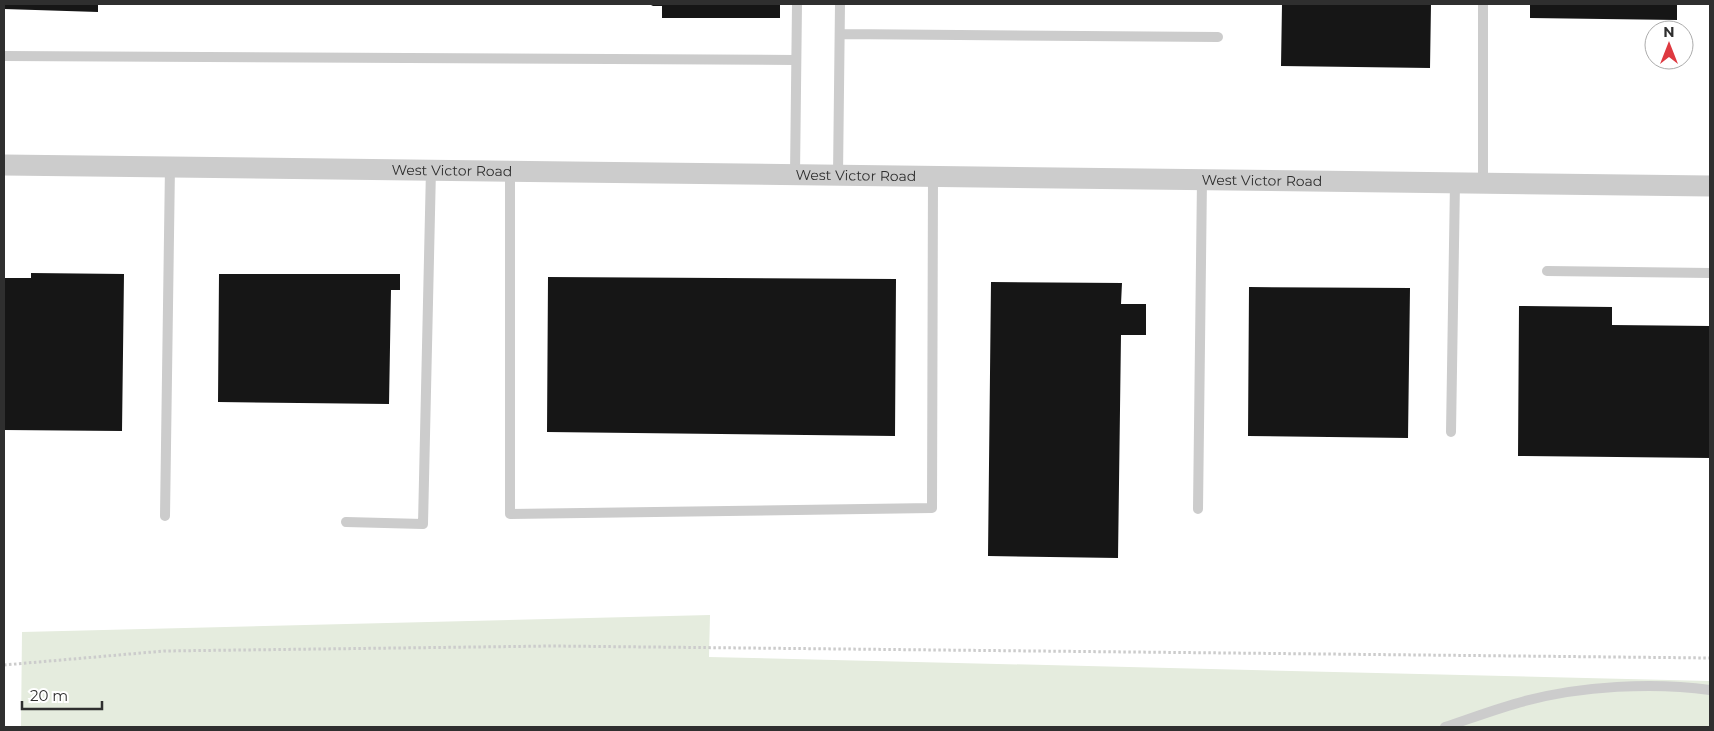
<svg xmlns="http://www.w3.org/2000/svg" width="1714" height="731" viewBox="0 0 1714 731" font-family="Montserrat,sans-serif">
<rect width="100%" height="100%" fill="#fff"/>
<!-- green -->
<path fill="#e5ecde" d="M710,615L709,657L1710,681V727H21L22,632Z"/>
<!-- building -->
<path fill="#161616" d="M4,4H98V12L4,9Z
M649,4H780V18H662V6H653Z
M1282,4H1431L1430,68L1281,66Z
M1530,4H1677V20L1530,18Z
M31,273L124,274L122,431L4,430V278H31Z
M219,274H400V290H391L389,404L218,402Z
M548,277L896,279L895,436L547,432Z
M991,282L1122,283L1121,304H1146V335H1121L1118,558L988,556Z
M1249,287L1410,288L1408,438L1248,436Z
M1519,306L1612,307V325L1710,326V458L1518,456Z"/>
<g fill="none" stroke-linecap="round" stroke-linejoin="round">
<!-- path -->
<path stroke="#ccc" stroke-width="3" stroke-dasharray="2.5 2.5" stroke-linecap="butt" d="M4,665L164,651L553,646L1710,658"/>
<!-- service -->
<path stroke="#ccc" stroke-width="10" d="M1483,4V183
M840,34L1218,37
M4,56L796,60
M510,170V514L932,508L933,176
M795,174L797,4
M838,175L840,4
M1547,271L1710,273
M1451,432L1455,182
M1198,509L1202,179
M165,516L170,166
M346,522L423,524L431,169
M1445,727C1472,718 1498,708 1525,701C1581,686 1653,682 1710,690"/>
<!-- minor -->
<path stroke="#ccc" stroke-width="21" id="s1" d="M4,165L1710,186"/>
</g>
<g text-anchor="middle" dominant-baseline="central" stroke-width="5" stroke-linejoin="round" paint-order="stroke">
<!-- street labels -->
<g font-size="14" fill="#2f2f2f" stroke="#fff">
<text stroke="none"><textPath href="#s1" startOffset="448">West Victor Road</textPath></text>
<text stroke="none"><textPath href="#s1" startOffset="852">West Victor Road</textPath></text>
<text stroke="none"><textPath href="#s1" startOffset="1258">West Victor Road</textPath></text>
</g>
</g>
<!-- border -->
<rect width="1714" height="731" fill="none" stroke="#2f2f2f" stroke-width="10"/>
<!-- north arrow -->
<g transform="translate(1669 45)"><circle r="24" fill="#ffffff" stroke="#acacac"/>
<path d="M0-4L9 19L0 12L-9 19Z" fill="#de3940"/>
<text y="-8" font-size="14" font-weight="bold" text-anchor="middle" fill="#2f2f2f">N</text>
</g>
<!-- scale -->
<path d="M22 701v8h80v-8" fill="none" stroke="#2f2f2f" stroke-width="2.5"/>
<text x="30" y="701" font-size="15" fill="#2f2f2f" stroke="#ffffff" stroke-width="4" paint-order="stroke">20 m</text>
</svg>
